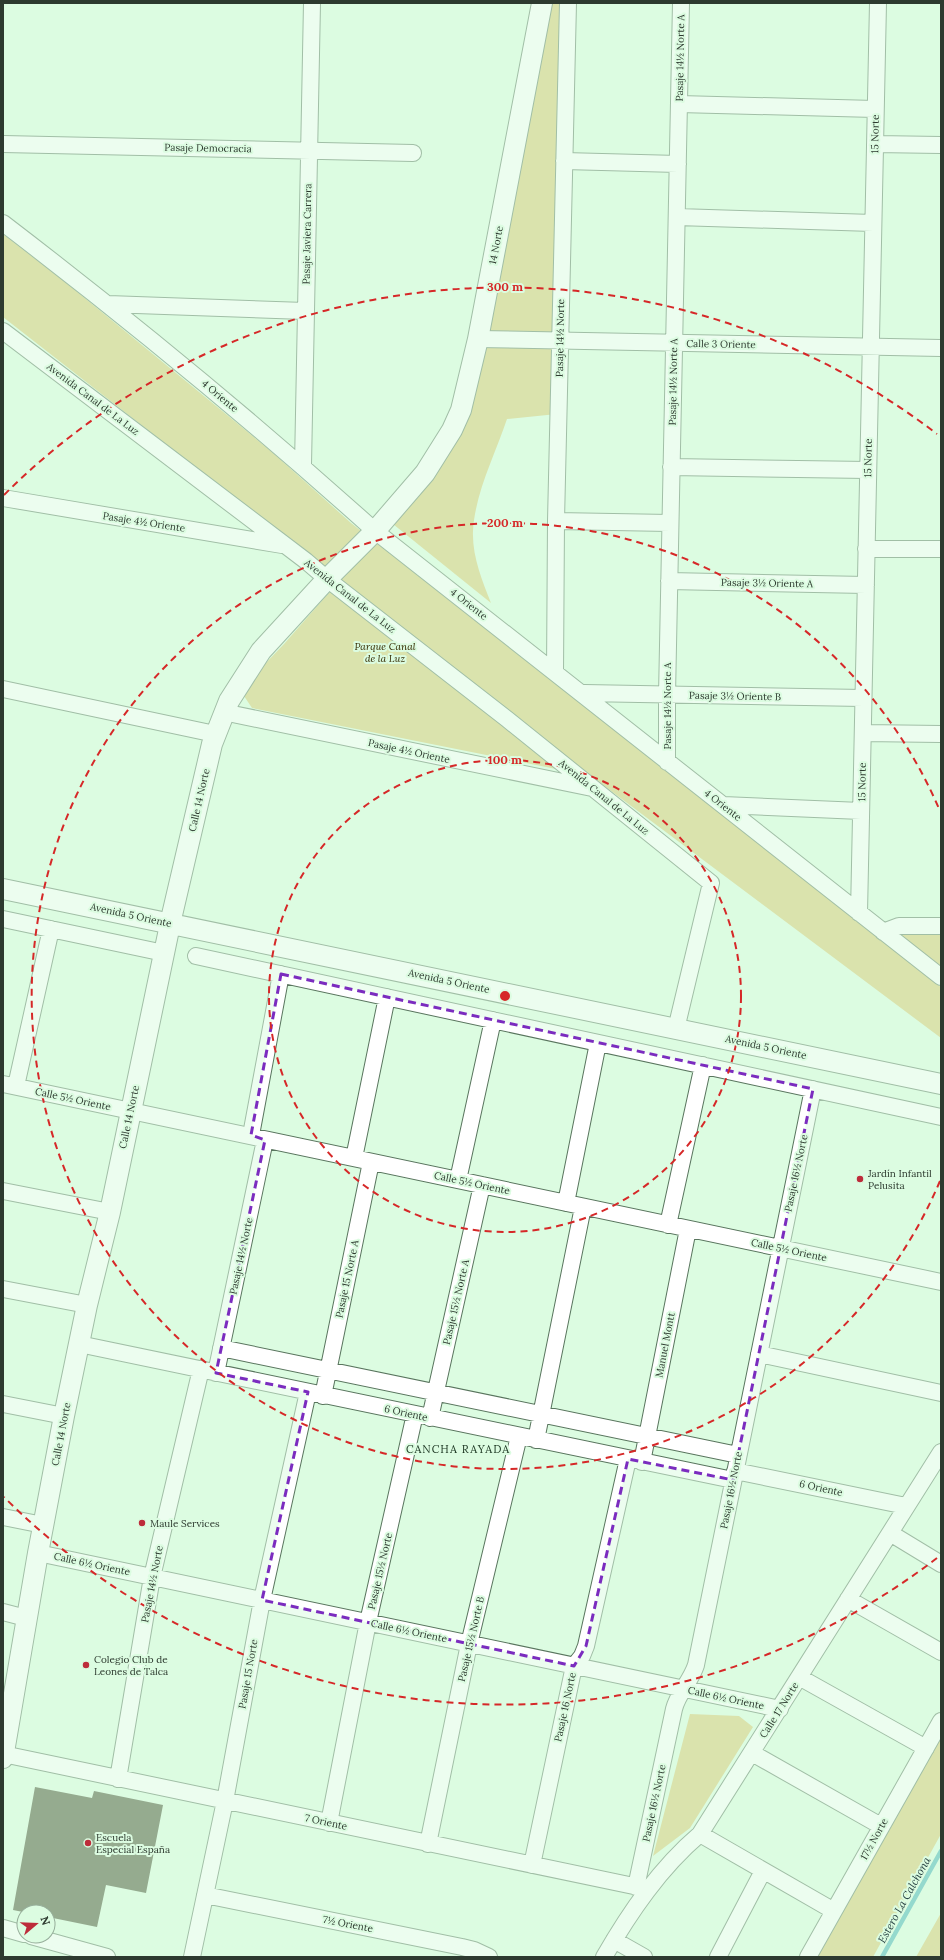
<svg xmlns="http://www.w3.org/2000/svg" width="944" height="1960" viewBox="0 0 944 1960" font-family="Lora,serif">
<rect width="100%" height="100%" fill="#dcfce1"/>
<!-- green -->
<path fill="#d7c66e" d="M547,3H563L557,414L507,419C495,455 475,493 473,531C472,556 482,580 491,603L383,516L458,429Z
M3,234L64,281L272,452L351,523L941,987V1038L591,776L252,708L244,696L262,667L284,644L326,596L341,581L3,317Z
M902,931L941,932V969L901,938Z
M690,1714L739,1716L753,1727L690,1828L653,1856Z
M941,1736V1834L873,1957H814Z
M941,1913V1957H916Z"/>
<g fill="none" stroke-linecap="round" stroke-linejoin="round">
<!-- stream -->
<path stroke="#3cb0b4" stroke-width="4.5" d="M882,1957L941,1851"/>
</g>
<!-- building -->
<path fill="#3e492b" d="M35,1787L92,1798L94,1791L163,1805L146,1893L106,1885L97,1927L48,1917V1912H23L13,1910Z"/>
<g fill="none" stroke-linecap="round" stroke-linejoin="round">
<!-- minor casing -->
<g stroke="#59755e" stroke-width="18">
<path id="minor" d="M679,104L875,109
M3,144L413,153
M875,144L941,145
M564,161L678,164
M677,217L873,223
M3,223C131,321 255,423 375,531L941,977
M108,304L305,311
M3,331L306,561L327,579L507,719L711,883L676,1029
M478,339L941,348
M303,465L312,3
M671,467L868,470
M3,498L282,545
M556,521L670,523
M866,549H941
M669,581L866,585
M555,673L556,521L568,3
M3,689L215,734
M584,693L863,698
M223,712L592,788
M863,733L941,734
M667,762V695L681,3
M723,805L861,811
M859,913L878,3
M3,919L164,953
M883,932L899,926H941
M196,956L941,1117
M3,1084L941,1282
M16,1086L51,929
M251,1135L281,974
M354,1158L387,997
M458,1180L493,1020
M3,1191L110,1212
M566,1203L598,1043
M668,1225L703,1065
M3,1289L87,1305
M79,1344L733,1480
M221,1348L738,1455
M759,1354L941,1393
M216,1373L265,1140
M323,1396L371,1162
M3,1404L64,1416
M430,1418L482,1185
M536,1440L583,1207
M642,1462L688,1229
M735,1471L906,1506
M3,1517L43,1525
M890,1533L941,1564
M38,1553L780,1709
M848,1599L941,1652
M3,1612L26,1618
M799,1677L926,1748
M752,1753L881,1826
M3,1754L648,1889
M118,1779L152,1577L201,1369
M329,1823L368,1622L415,1414
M700,1834L834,1911
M428,1844L469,1644L519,1436
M532,1865L574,1666L582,1656L586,1646L628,1459
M636,1887L674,1709C678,1693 691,1681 696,1665L813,1089
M205,1895L462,1947L474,1950L489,1957
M3,1928L24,1934
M31,1936L107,1957
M614,1940L644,1957
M192,1957L225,1801L262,1600L308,1392
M604,1957C630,1912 660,1868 700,1834L941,1452
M718,1957L763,1871
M808,1957L941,1721"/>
</g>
<!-- tertiary casing -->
<g stroke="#59755e" stroke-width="22">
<path id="tertiary" d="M3,889L941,1084
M3,1758L38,1553L64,1416L87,1305L110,1212L172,915L212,744L229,701L261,651L327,579L375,531L425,473L452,430L461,410L478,339L542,3"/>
</g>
<!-- minor -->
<use href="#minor" stroke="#fff" stroke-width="16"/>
<!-- tertiary -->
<use href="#tertiary" stroke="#fff" stroke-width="20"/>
</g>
<!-- marked area -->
<path d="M0 0H944V1960H0ZM281,974L813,1089L733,1480L628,1459L586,1646L574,1666L262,1600L308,1392L216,1373L265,1140L251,1135Z" fill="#dcfce1" fill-opacity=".55" fill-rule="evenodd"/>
<path fill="none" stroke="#7b2cbf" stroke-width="3" stroke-dasharray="8 5" stroke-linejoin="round" d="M281,974L813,1089L733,1480L628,1459L586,1646L574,1666L262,1600L308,1392L216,1373L265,1140L251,1135Z"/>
<!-- distance rings -->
<g fill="none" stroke="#d62828" stroke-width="2" stroke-dasharray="7 5">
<circle cx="505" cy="996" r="236"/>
<path d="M940 1181A473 473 0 1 1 940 811"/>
<path d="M937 1558A709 709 0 0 1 4 1497M4 495A709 709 0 0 1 937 434"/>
</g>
<!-- markers -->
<g fill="#bd2c3a" stroke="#dcfce1" stroke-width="1.5">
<circle cx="860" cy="1179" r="4"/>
<circle cx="142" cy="1523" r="4"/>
<circle cx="86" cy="1665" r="4"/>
<circle cx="88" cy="1843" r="4"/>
</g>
<g text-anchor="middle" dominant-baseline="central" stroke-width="4" stroke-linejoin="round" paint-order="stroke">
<!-- street labels -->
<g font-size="10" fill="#2d3a2f" stroke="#dcfce1">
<text transform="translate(680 58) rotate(-89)">Pasaje 14½ Norte A</text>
<text transform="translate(875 134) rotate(-89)">15 Norte</text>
<text transform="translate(208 148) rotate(1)">Pasaje Democracia</text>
<text transform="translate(307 234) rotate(-89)">Pasaje Javiera Carrera</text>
<text transform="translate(496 245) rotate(-79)">14 Norte</text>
<text transform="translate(560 338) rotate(-89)">Pasaje 14½ Norte</text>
<text transform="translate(721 344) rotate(1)">Calle 3 Oriente</text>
<text transform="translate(673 382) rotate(-89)">Pasaje 14½ Norte A</text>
<text transform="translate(220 396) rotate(40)">4 Oriente</text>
<text transform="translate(93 399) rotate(37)">Avenida Canal de La Luz</text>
<text transform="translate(868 458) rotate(-89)">15 Norte</text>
<text transform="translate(144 522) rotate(9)">Pasaje 4½ Oriente</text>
<text transform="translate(767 583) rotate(1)">Pasaje 3½ Oriente A</text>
<text transform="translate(350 596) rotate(38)">Avenida Canal de La Luz</text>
<text transform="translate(469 604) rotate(38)">4 Oriente</text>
<text transform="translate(735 696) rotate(1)">Pasaje 3½ Oriente B</text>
<text transform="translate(667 706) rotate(-90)">Pasaje 14½ Norte A</text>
<text transform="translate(409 751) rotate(12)">Pasaje 4½ Oriente</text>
<text transform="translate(862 782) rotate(-89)">15 Norte</text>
<text transform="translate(604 797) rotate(39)">Avenida Canal de La Luz</text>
<text transform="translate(199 800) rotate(-77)">Calle 14 Norte</text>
<text transform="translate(723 805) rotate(38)">4 Oriente</text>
<text transform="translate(131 915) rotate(12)">Avenida 5 Oriente</text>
<text transform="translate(449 981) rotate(12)">Avenida 5 Oriente</text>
<text transform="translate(766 1047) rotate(12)">Avenida 5 Oriente</text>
<text transform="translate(73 1099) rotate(12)">Calle 5½ Oriente</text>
<text transform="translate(129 1117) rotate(-78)">Calle 14 Norte</text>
<text transform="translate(796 1173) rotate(-78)">Pasaje 16½ Norte</text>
<text transform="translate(472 1183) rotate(12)">Calle 5½ Oriente</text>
<text transform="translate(789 1250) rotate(12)">Calle 5½ Oriente</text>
<text transform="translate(241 1256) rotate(-78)">Pasaje 14½ Norte</text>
<text transform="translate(347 1279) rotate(-78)">Pasaje 15 Norte A</text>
<text transform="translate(456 1302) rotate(-77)">Pasaje 15½ Norte A</text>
<text transform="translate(665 1345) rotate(-79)">Manuel Montt</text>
<text transform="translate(406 1413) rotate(12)">6 Oriente</text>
<text transform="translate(61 1434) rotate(-79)">Calle 14 Norte</text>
<text transform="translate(821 1488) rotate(12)">6 Oriente</text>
<text transform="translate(731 1490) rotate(-79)">Pasaje 16½ Norte</text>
<text transform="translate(92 1564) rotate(12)">Calle 6½ Oriente</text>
<text transform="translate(380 1571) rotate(-77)">Pasaje 15½ Norte</text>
<text transform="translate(152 1584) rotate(-79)">Pasaje 14½ Norte</text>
<text transform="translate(409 1631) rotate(12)">Calle 6½ Oriente</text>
<text transform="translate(471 1639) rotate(-77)">Pasaje 15½ Norte B</text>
<text transform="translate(248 1674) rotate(-80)">Pasaje 15 Norte</text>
<text transform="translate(726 1698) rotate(12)">Calle 6½ Oriente</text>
<text transform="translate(565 1707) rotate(-78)">Pasaje 16 Norte</text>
<text transform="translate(779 1710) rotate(-58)">Calle 17 Norte</text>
<text transform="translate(654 1803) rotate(-78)">Pasaje 16½ Norte</text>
<text transform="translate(326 1822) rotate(12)">7 Oriente</text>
<text transform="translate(874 1839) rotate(-61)">17½ Norte</text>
<text transform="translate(348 1924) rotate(11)">7½ Oriente</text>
</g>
<!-- park labels -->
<g font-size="10" font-style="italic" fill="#342b00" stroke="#dcfce1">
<text x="385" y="646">Parque Canal<tspan x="385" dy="12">de la Luz</tspan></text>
</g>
<!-- poi labels -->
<g font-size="10" fill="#2d3a2f" stroke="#dcfce1" text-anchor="start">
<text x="868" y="1173">Jardín Infantil<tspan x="868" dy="12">Pelusita</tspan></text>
<text x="150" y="1523">Maule Services</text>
<text x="94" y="1659">Colegio Club de<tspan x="94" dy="12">Leones de Talca</tspan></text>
<text x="96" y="1837">Escuela<tspan x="96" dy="12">Especial España</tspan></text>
</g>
<!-- neighbourhood labels -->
<g font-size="11" letter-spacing="1" fill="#1c3622" stroke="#dcfce1">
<text x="458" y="1449">CANCHA RAYADA</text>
</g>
<!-- water labels -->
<g font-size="11" font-style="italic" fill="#2a4445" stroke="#dcfce1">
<text transform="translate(904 1900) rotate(-61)">Estero La Calchona</text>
</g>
</g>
<circle cx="505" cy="996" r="6" fill="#d62828" stroke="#dcfce1" stroke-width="2"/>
<g font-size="12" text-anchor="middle" font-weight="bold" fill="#d62828" stroke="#dcfce1" stroke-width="4" stroke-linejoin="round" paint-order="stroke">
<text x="505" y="291">300 m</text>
<text x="505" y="527">200 m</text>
<text x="505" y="764">100 m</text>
</g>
<!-- border -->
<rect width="944" height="1960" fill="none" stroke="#2d3a2f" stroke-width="8"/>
<!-- north arrow -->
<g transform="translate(36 1924) rotate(71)"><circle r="19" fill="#dcfce1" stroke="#96ae9a"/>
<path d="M0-3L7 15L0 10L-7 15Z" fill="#bd2c3a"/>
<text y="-6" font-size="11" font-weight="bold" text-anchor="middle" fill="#2d3a2f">N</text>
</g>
</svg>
